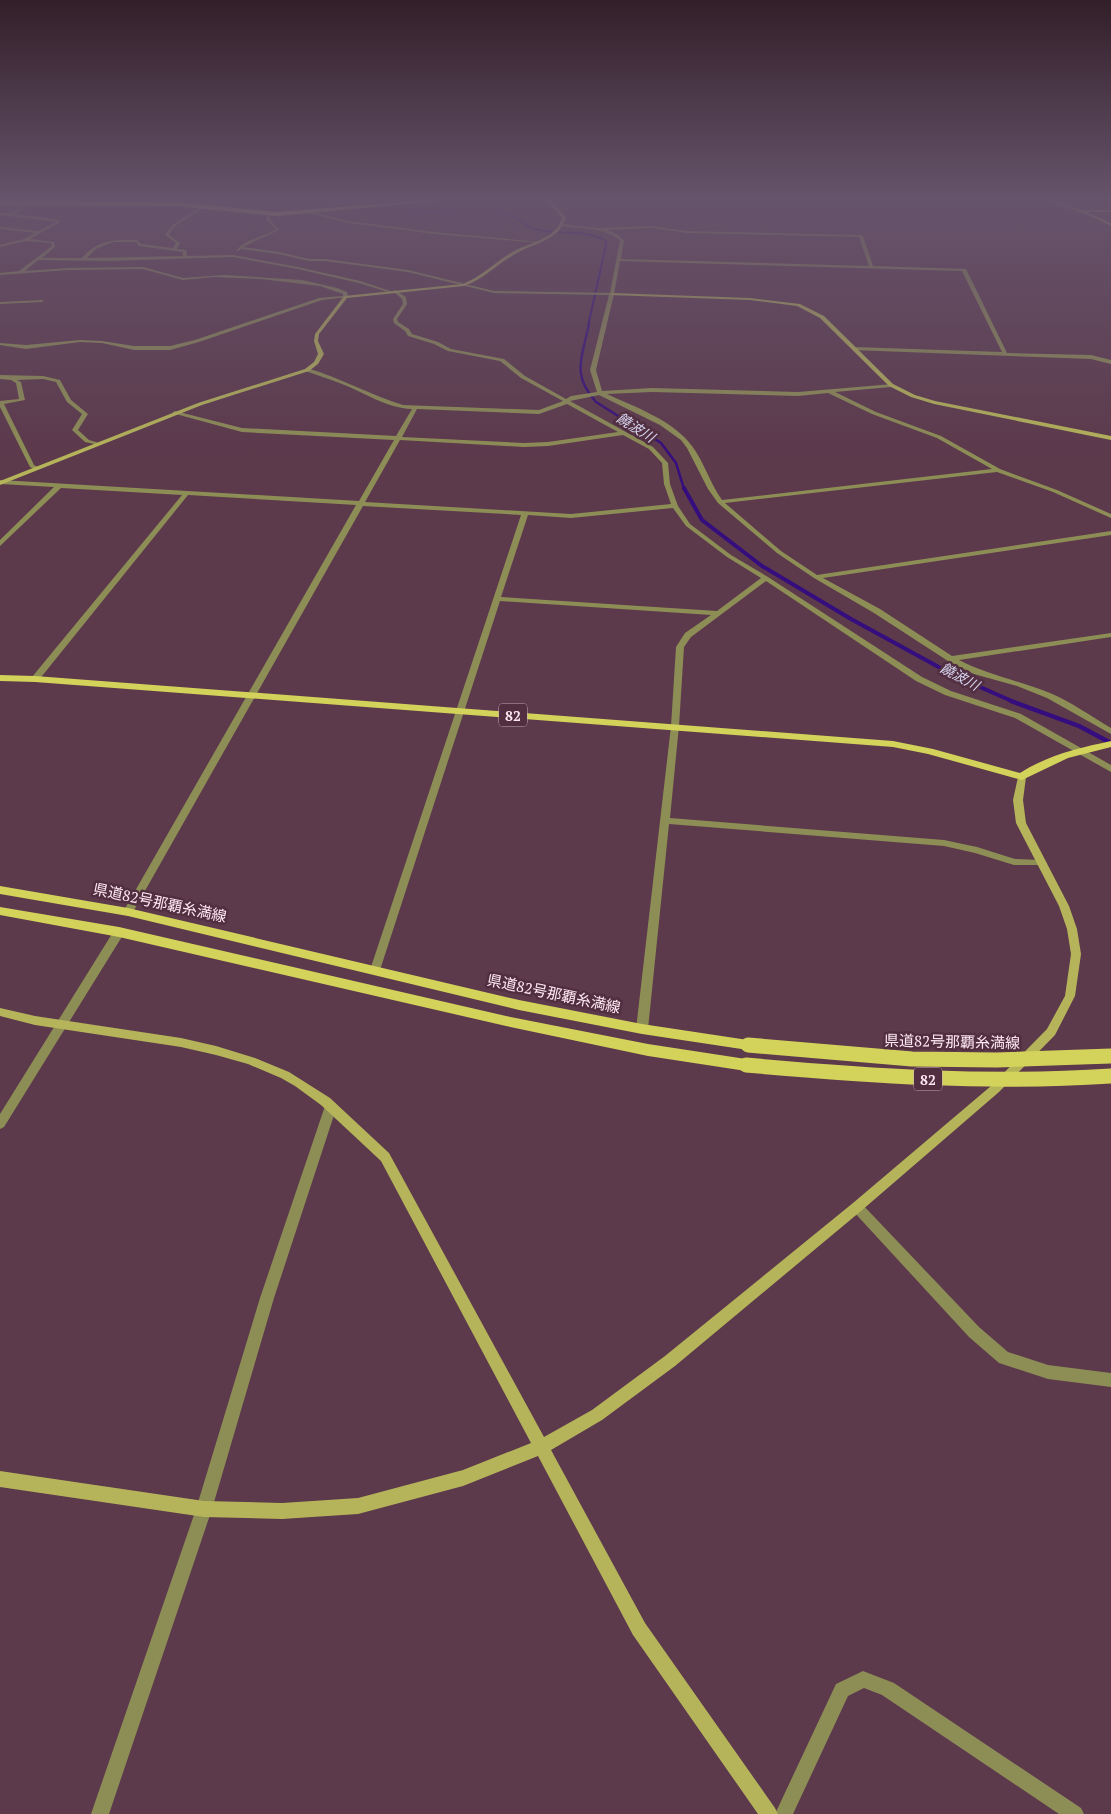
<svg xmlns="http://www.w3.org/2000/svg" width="1111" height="1814" viewBox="0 0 1111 1814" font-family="'PT Serif','Noto Sans JP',serif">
<rect width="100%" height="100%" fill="#5c394b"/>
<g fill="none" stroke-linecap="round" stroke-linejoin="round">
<!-- stream-far3 -->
<path stroke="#350d7e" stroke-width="2" d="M305,200C327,200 352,197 374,200C392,202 407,212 426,212C451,213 477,207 502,212C516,214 523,226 535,229C559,236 583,228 606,241V245L588,326"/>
<!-- stream-far2 -->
<path stroke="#350d7e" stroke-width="2.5" d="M589,324C582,358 571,374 596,402L661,443L676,463L684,489"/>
<!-- stream-far1 -->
<path stroke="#350d7e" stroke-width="4" d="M684,488L702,520L762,566L851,619L955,676L1014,702"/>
<!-- stream -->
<path stroke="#350d7e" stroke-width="4.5" d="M1011,701L1079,726L1111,743"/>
<!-- street -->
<path fill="#8d8d56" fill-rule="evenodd" d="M199,200L204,206C194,218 176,220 169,235L180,243L177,249L186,250L187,256L233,255L298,267L360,281L393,292L391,293L359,283L298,269L233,257L108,261L38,260L25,271L68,268L143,267L183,278L225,275L302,280L337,288L347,292L348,297L322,300L199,342L170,350H134L102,343L80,342L26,349L0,345V343L26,345L80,340L102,341L134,346H170L195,340L319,298L343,296V294L320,286L261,279L213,277L183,280L143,269L68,270L0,275V273L19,271L52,246L51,243L25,241L0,247V245L24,239L35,233L0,229V227L39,231L56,222L0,215V213C12,214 19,209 28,201L31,202L18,213L12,214L56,219L60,222L30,239L54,242L55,247L42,258H82C97,240 115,239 137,240L141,244L173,248L176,243L165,235C173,219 189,218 200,206L197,201ZM113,242H136L139,246L183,252V256L87,258L96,249Z
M385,200H389L400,204L397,205Z
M1022,200L1054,201L1052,202Z
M309,211L348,221L434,232L541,242L539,243L434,234L348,223L308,213Z
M268,212L271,213L270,219L279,230L243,247L279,252L309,259H325L408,270L494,291L610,293L620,240C603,227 581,229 561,226L562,224L598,228L651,226L687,231L861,235L863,236L873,266L966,269L1007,353L1091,355L1111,360V364L1091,359L852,350L854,347L1002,352L962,271L620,261L614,294L596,370L602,391L652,388L798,392L893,384V386L891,387L835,392L876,412L941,436L1000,469L1057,490L1111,514V518L1053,492L997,472L725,503L781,551L817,575L1111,531V535L823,578L880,609L952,656L1111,633V637L959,660C988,675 1020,681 1050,693C1071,702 1091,716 1111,728V734L1047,698L1017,686L974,674L948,661L874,613L814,578L777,553L718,503L708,489L687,448L681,440L660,425L599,395L570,401L653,447L668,463L670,484L678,506L690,524L731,555L768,577L922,677L951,691L1021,714L1111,765V772L1015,718L945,695L916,681L766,581L691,637L684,647L679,726L670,818L944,840L977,847L1015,859L1042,860L1047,863L1045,865H1014L975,853L944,846L669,824L648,1029L646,1032L642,1033L638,1032L636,1029L671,726L676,647L685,633L711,615L500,601L380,970L379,973H371L370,970L521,515L363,506L133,912L128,916L124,914L123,912L356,505L188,495L38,681H35L31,679L32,677L182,495L61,488L0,546V540L54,487L0,484V480L359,501L394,440L242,432L172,413L175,411L242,428L396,436L412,409C386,408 365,393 342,384C330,379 317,375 305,371L304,370L307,368C340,378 371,395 403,405L539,410L563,401L521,378L500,361L448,351L434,344L408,336L405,331L394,323L393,319L403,304L402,299L393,291L395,290L406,297L407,304L397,319L398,322L409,329L412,334L438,342L451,349L504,359L525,376L566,399L571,396L597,392L590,370L609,295L494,293L408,272L325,261H309L279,254L241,249L236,252C242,239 263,238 276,229L266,219ZM651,228L687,233L859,237L869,266L621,259L624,240L618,235L607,230ZM652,392L798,396L828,393L872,414L937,438L992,469L722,500C710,483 704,462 692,446C673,420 635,407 607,394ZM567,404L618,432L548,442L524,443L402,437L417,409L539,414ZM623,435L649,449L662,463L664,484L671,504L571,514L365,502L400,440L524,447L548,446ZM673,508L686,526L727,557L761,578L717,611L501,597L528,515L571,518Z
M44,300L42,302L0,304V302Z
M0,375L43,376L60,380L71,400L88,414L78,430L89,440L99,443V445L85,442L72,430L82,414L67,402L56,382L43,379L17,380L21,382L25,400L4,404L34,465L39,468L36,470L30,467L0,407V401L19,399L16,383L11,380L0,379Z
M119,928L123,929L124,932L123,935L4,1127L0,1129V1114L115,929Z
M331,1101L335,1103L337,1106L274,1298L212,1509L109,1814H91L196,1509L260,1298L325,1106L327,1103Z
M857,1201L861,1203L979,1327L1008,1352L1048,1365L1111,1373V1387L1048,1379L999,1363L969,1337L853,1211L851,1207L853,1203Z
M863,1671L894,1683L1081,1808L1084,1814H1059L882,1695L864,1688L848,1696L793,1814H775L836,1684Z"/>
<!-- secondary -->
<path fill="#b5b45a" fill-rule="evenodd" d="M547,200H551L566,218C563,224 561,230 555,234C544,243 529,246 517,253C498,263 485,279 464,286L347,298L319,334L318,341L324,354L318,364L309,371L202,405L0,485V481L198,403L305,369L314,362L318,354L314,341L315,334L344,296L463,284C483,276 497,260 516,250C528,244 544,241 554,231C558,228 560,223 562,218Z
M1047,200H1051L1084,211L1086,210H1111V212H1087L1111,223V226L1093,217Z
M612,293L750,298L800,304L824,316L893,384L915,395L935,401L1111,436V440L934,404L911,397L889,386L820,318L797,306L750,300L610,295Z
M1022,774L1026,777L1023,800L1026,823L1069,906L1077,929L1081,954L1075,996L1055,1035L999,1092L861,1211L675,1366L602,1420L551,1450L645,1623L775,1808L778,1814H758L633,1635L538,1456L463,1486L358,1514L282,1519L204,1517L0,1487V1471L204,1501L282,1503L358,1498L463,1470L531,1443L381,1161L321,1105L295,1086L281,1078L248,1064L216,1055L181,1047L35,1025L0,1016V1008L35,1016L181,1038L216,1046L255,1058L289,1072L330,1098L389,1153L544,1437L592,1410L665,1356L853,1203L991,1086L1047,1029L1065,996L1071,954L1067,929L1059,906L1016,823L1013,800L1018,777Z"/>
<!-- primary -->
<path fill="#d3d25a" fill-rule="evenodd" d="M0,675L35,676L893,741L933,749L1020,773C1048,755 1079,748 1111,741V747L1068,758L1022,780L928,754L893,747L35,682L0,681Z
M0,886L128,908L519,1000L642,1024L748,1040L753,1041L755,1045L753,1049L748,1050L642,1034L519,1010L128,916L0,894Z
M0,907L119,927L506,1016L648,1044L746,1059L751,1061L753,1065L751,1069L746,1071L648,1056L506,1026L119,937L0,915Z"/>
<!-- highway -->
<path fill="#efec58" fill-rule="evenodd" d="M430,200H447L277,216L176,206L0,205V201L176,202L277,212Z"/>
<!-- primary-bridge -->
<path stroke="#d3d25a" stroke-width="15" d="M748,1045L912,1059L997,1060L1111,1056
M746,1065C868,1076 989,1084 1111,1076"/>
</g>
<!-- sky -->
<linearGradient id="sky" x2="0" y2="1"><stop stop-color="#331f29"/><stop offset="0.44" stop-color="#66546c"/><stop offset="1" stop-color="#66546c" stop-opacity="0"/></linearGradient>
<rect width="1111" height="454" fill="url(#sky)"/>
<g text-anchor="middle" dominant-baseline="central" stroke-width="5" stroke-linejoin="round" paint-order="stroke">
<!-- far-water labels -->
<g font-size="14" font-style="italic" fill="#d6d4f0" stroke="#512f40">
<text transform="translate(636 427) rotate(32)">饒波川</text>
<text transform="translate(960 676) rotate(28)">饒波川</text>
</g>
<!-- shield labels -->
<g fill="#512f40" stroke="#cbb0bd" stroke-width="1">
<rect x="499" y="703.5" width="28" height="23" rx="4"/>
<rect x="914" y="1067.5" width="28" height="23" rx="4"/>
</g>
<g font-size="14" font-weight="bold" fill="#ffe8f2">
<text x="513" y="715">82</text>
<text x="928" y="1079">82</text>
</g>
<!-- street labels -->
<g font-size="15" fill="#ffe8f2" stroke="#512f40">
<text transform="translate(160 902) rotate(12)">県道82号那覇糸満線</text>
<text transform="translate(554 993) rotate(12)">県道82号那覇糸満線</text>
<text transform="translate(952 1041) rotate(1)">県道82号那覇糸満線</text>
</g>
</g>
</svg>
